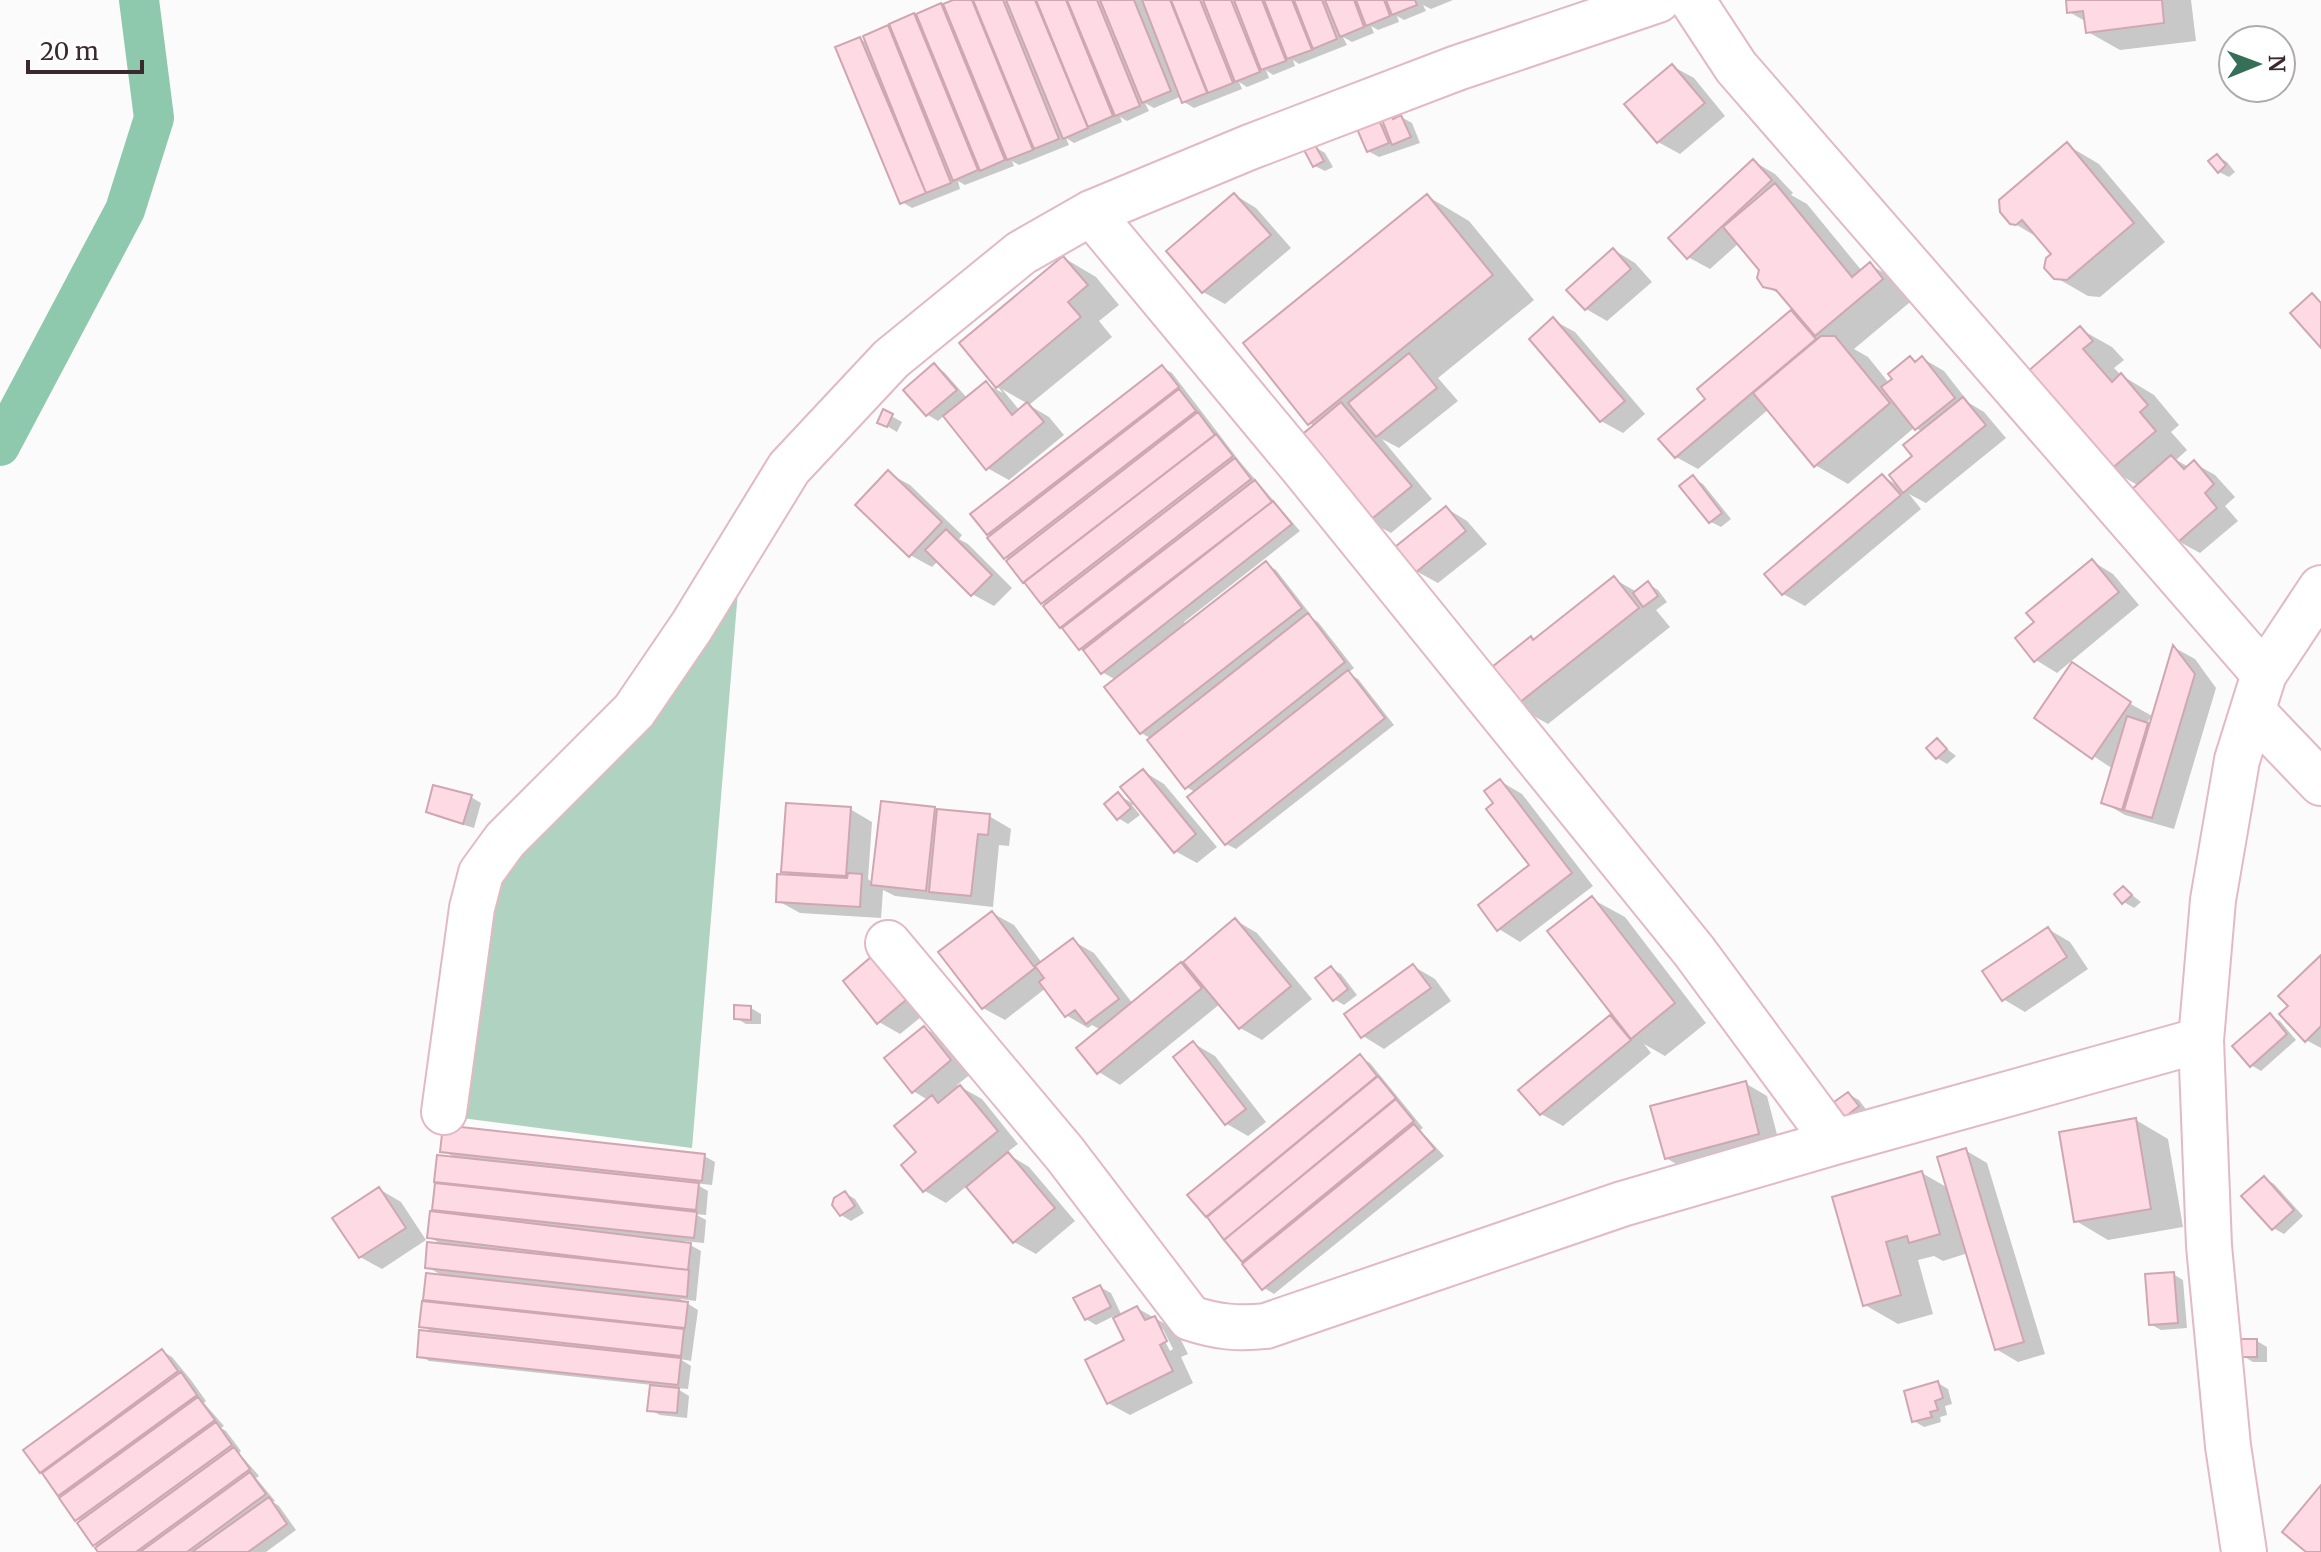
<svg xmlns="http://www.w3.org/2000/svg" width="2321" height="1552" viewBox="0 0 2321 1552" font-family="Merriweather,serif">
<rect width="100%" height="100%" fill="#fbfbfb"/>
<!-- green -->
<path fill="#afd2c1" d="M738,591L692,1148L454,1117L503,853Z"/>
<!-- shadow -->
<path fill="#0003" fill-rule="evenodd" d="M958,0H1453L1431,9L1423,5L1426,11L1404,20L1397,16L1399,22L1378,30L1371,26L1374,33L1352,42L1343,37L1347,45L1299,64L1293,60L1295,66L1273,75L1266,70L1269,78L1247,87L1239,82L1242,89L1194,108L1184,102L1182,96L1154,108L1145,103L1149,111L1127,121L1120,117L1122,122L1074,143L1066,138L1069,145L1019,165L1012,161L1014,166L965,185L958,181L960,189L912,208L902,202L860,39L869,44L866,37L940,6L948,10Z
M2068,0H2191L2196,41L2120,50L2088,32L2087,22L2069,12Z
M1672,66L1694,78L1725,116L1680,154L1658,142Z
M1390,116L1396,119L1401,117L1412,123L1420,143L1379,157L1368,151L1379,122L1386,126Z
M2067,145L2099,164L2165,242L2100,297L2088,296L2055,277L2054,254L2042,240L2012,222Z
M1315,147L1325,153L1333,167L1325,171L1315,166Z
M2217,156L2227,162L2235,172L2229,177L2219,172Z
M1753,161L1775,174L1793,193L1791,195L1807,204L1862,271L1870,265L1902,283L1915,298L1854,349L1868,357L1889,383L1910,358L1917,362L1922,358L1944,371L1969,403L1984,412L2006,438L1926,503L1909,494L1921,509L1805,606L1783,594L1883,476L1900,487L1922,432L1915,427L1848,484L1815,465L1769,409L1698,469L1676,457L1661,439L1708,399L1791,312L1801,318L1785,297L1764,285L1761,270L1739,243L1710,269L1688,257Z
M1235,195L1256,208L1291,248L1225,304L1203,292Z
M1427,196L1469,221L1534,300L1438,378L1458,401L1399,448L1382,439L1432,499L1391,533L1369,521L1315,426L1309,423Z
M1614,250L1635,263L1652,282L1607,321L1586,309Z
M1064,258L1096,277L1119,305L1099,321L1112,337L1029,405L1049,417L1064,435L1009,480L987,468L945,415L938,421L928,415L906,390L934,366L944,372L968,399L986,384L1003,393L961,343ZM1002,389L1028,404L1020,411Z
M1553,320L1575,332L1645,414L1623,433L1601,421Z
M2080,329L2112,347L2124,360L2114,368L2121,375L2154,395L2179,425L2171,432L2187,450L2176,460L2189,467L2194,463L2215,475L2235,497L2225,506L2238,521L2200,553L2178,541L2139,486L2110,469L2028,373Z
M1162,367L1172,373L1241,463L1300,531L1184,622L1186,625L1266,564L1276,570L1311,615L1309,616L1318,622L1354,668L1348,673L1358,679L1394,725L1236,849L1226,844L1195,792L1186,787L1152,739L1141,733L1116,680L1102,672L1087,653L1080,649L988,534Z
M884,412L902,422L897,432L880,422Z
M888,473L910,485L962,535L959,539L968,544L1012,588L994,606L972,594L939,560L932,567L910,555Z
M1693,478L1703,484L1731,519L1721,527L1711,522Z
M1446,508L1467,521L1487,544L1438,583L1416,571Z
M2092,561L2113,574L2139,605L2057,673L2036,660L2037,622Z
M1614,579L1637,592L1648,584L1658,590L1667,602L1656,610L1670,627L1548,724L1516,706L1531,639L1535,641Z
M2175,648L2195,659L2216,688L2174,829L2125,815L2103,802L2113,769L2036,718L2073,664L2123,697L2122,699L2152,716L2146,724L2151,727Z
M1937,741L1956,756L1947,764L1937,758Z
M1143,771L1164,784L1217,847L1197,863L1175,851Z
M1500,781L1522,794L1593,886L1520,942L1499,929L1532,866L1496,803Z
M1118,795L1134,804L1132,805L1140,815L1128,824L1118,818Z
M471,797L481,803L474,828L438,817L428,811Z
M850,809L872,822L868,879L873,883L934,809L989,816L1011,829L1009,846L999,845L993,907L895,896L883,890L881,918L800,913L778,901L793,877L783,871Z
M2123,888L2141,902L2134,908L2124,902Z
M1592,899L1625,917L1706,1023L1665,1056L1644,1044L1651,1053L1563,1126L1541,1114L1610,1017L1622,1023Z
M992,913L1014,925L1042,963L1073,941L1094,953L1133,1004L1235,920L1257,933L1312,999L1262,1040L1240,1028L1220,1004L1120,1085L1099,1072L1101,1030L1092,1025L1088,1028L1066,1015L1046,988L1005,1020L983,1008Z
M2048,929L2070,942L2088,969L2025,1012L2003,999Z
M2321,958V1048L2306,1040L2291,1006Z
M871,960L893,972L926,1013L900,1034L879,1022Z
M1413,966L1435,979L1451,1001L1384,1049L1363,1036Z
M1331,968L1341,974L1357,995L1344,1005L1334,999Z
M751,1008L761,1014V1024H746L736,1018Z
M2270,1016L2280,1021L2296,1040L2261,1071L2251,1065Z
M924,1028L946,1040L972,1073L957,1085L982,1099L1018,1144L1006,1153L1029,1167L1075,1221L1036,1254L1014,1242L967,1186L946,1203L925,1191L904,1165L919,1153L928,1100L913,1091Z
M1193,1043L1215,1056L1266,1122L1248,1136L1227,1124Z
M1360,1057L1370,1063L1423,1128L1420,1130L1444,1156L1274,1294L1264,1288L1247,1263L1190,1196Z
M1745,1083L1767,1096L1780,1146L1688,1171L1666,1158Z
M1848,1094L1859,1100L1868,1112L1856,1121L1846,1115Z
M2136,1120L2168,1139L2183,1227L2108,1240L2076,1221Z
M1965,1150L1987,1163L2045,1354L2018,1362L1996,1349L1968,1253L1943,1261L1934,1256L1918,1260L1933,1314L1898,1324L1865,1305L1835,1198L1922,1173L1948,1188Z
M443,1151L704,1156L715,1162L712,1185L694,1183L708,1191L706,1215L695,1214L706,1220L704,1243L683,1241L701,1251L696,1301L680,1299L698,1310L691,1361L680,1359L691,1366L688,1389L676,1388L689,1396L687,1418L660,1415L650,1410L652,1385L429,1361L419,1355L434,1333L422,1326L428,1276L445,1277L427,1267L443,1245L429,1237L438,1157L458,1159Z
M2264,1178L2274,1184L2303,1216L2284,1234L2273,1228Z
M379,1189L401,1202L426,1240L382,1269L360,1257Z
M845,1193L855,1199L864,1213L851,1221L841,1215Z
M2173,1274L2183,1280L2187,1328L2161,1330L2150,1324Z
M1100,1287L1111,1293L1122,1316L1137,1308L1176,1330L1188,1354L1181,1357L1193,1383L1130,1415L1108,1403L1127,1341L1114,1316L1096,1325L1086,1319ZM1159,1329H1163L1173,1349L1170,1351Z
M2257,1341L2267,1347V1362H2253L2243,1356Z
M162,1351L172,1357L191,1380L206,1401L204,1403L224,1426L221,1428L226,1431L241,1451L239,1453L259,1476L256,1478L275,1501L273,1502L279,1506L296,1530L266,1552H100L64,1497L41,1471Z
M1938,1383L1948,1389L1952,1404L1945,1406L1947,1415L1940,1417L1941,1422L1924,1427L1914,1421Z"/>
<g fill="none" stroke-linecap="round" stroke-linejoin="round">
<!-- canal -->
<path stroke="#8ec8ad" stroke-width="40" d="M0,446L125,210L154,118L139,0"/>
</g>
<!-- building -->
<path fill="#fedae5" stroke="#cfa7b3" stroke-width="2" d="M953,0H972L1033,150L1007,160L943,4Z
M973,0H1003L1059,139L1034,149Z
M1006,0H1035L1088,128L1063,139Z
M1036,0H1066L1113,116L1088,127Z
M1067,0H1097L1140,106L1115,116Z
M1100,0H1134L1171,91L1142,103Z
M1142,0H1170L1207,93L1182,103Z
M1171,0H1200L1233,83L1208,93Z
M1203,0H1231L1260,72L1235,82Z
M1234,0H1262L1286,61L1261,70Z
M1264,0H1292L1312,50L1287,59Z
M1294,0H1322L1337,39L1313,49Z
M1325,0H1354L1364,27L1340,37Z
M1356,0H1384L1390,16L1366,26Z
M1386,0H1415L1417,5L1392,15Z
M2066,0H2162L2164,23L2086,33L2083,11L2067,13Z
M941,3L1005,160L980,171L916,14Z
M914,13L978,170L953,181L889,24Z
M888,25L951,183L926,193L863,36Z
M860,37L926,193L900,204L835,47Z
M1672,64L1705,103L1657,143L1624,104Z
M1391,114L1393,119L1401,115L1411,137L1392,145L1381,117Z
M1379,120L1389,143L1367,152L1357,129Z
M2067,142L2134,223L2067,280L2054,279L2044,268L2046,258L2051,254L2022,220L2016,225L2010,224L2000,212L1999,200Z
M1315,145L1324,161L1313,167L1304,150Z
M2217,154L2226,165L2218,173L2208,161Z
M1753,159L1772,180L1687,259L1668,238Z
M1775,183L1852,277L1870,262L1883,279L1815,336L1776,290L1763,287L1757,278L1759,270L1723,227Z
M1234,193L1271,235L1202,293L1166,251Z
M1427,194L1493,275L1308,425L1243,343Z
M1613,248L1631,269L1585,310L1566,290Z
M1063,256L1088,285L1068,302L1081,317L996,388L959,343Z
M2312,293L2321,303V348L2290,313Z
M1791,310L1816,339L1675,458L1658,439L1705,399L1697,389Z
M1553,317L1625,401L1600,422L1529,339Z
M2080,326L2093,341L2083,349L2112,382L2121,373L2148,405L2140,412L2156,431L2109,471L2026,373Z
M1821,336H1835L1890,403L1814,467L1753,393Z
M1409,353L1437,388L1376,437L1348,403Z
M1910,356L1915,362L1922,356L1955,398L1915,430L1881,387L1892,379L1888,374Z
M934,363L957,390L926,416L903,390Z
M1162,365L1179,387L987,535L970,514Z
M986,381L1012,415L1027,402L1044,422L986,470L943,416Z
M1179,389L1196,411L1004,559L987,538Z
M1963,397L1986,425L1903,493L1889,475L1912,456L1903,445Z
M1341,402L1412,486L1368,522L1298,438Z
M883,409L893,414L887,427L877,423Z
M1198,412L1215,435L1023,583L1006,561Z
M1216,434L1233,456L1041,604L1024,582Z
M2171,455L2184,469L2194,460L2214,484L2205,493L2217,508L2177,543L2131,490Z
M1235,458L1251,479L1060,628L1043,606Z
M888,470L942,522L909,557L855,505Z
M1882,474L1901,495L1782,595L1764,574Z
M1693,475L1722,513L1709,523L1679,486Z
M1255,480L1272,502L1079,650L1062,628Z
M1273,501L1292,524L1101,674L1083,650Z
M1446,506L1466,531L1415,573L1395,547Z
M946,529L992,575L971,596L925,550Z
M2092,559L2119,592L2034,662L2015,638L2034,622L2026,613Z
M1266,561L1302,608L1140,734L1104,687Z
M1614,576L1639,608L1514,707L1487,671L1531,636L1533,640Z
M1648,581L1658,596L1643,607L1633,593Z
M1308,613L1345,662L1185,789L1147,740Z
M2173,645L2195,674L2152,818L2124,810Z
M2072,662L2131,702L2092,759L2034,718Z
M1348,670L1385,718L1225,845L1187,797Z
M2127,716L2148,723L2122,810L2101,803Z
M1937,738L1947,749L1936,759L1926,748Z
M1143,769L1196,834L1174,853L1120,787Z
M1500,779L1572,873L1497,931L1478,905L1529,865L1486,809L1493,803L1484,791Z
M433,785L472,795L463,824L426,812Z
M1118,792L1131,808L1117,820L1104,804Z
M881,801L935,807L926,891L871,885Z
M786,803L851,807L846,876L781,872Z
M937,809L990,814L988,835L978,834L971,896L929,892Z
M848,873L862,874L860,907L776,902L777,874L847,878Z
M2123,886L2132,895L2122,904L2114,894Z
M1592,896L1675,1003L1631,1039L1547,931Z
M992,911L1035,968L982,1009L938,952Z
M1235,918L1291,986L1239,1029L1183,962Z
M2048,927L2067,957L2002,1001L1982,971Z
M1073,938L1119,999L1086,1024L1075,1010L1065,1017L1039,982L1044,978L1035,966Z
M2321,955V1026L2305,1042L2279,1014L2288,1006L2278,996Z
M871,957L906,1000L877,1024L843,981Z
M1181,962L1202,988L1097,1074L1076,1048Z
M1413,964L1431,988L1361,1038L1344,1014Z
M1331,966L1348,989L1333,1001L1315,978Z
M734,1005L751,1006V1020L734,1019Z
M2270,1013L2287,1034L2250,1067L2232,1046Z
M1610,1015L1631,1040L1540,1115L1518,1090Z
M924,1026L951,1060L912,1093L884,1058Z
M1193,1041L1246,1109L1225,1125L1173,1057Z
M1360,1054L1377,1076L1206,1217L1187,1195Z
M1378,1076L1396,1098L1224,1240L1207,1217Z
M1746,1081L1759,1134L1665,1159L1650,1106Z
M960,1085L998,1131L923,1192L901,1165L916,1152L894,1126L932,1095L938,1103Z
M1848,1092L1859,1106L1845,1117L1834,1102Z
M1396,1099L1414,1121L1242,1262L1224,1240Z
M2136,1118L2151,1209L2074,1222L2059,1132Z
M1414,1124L1435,1149L1262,1290L1242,1264Z
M443,1125L705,1154L702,1181L440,1152Z
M1966,1148L2024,1342L1995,1350L1937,1157Z
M1008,1152L1055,1208L1013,1243L966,1187Z
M437,1155L699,1183L696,1210L434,1182Z
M1922,1171L1940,1234L1909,1243L1907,1236L1886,1242L1901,1295L1863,1306L1832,1197Z
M2264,1176L2294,1210L2272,1230L2241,1196Z
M435,1183L697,1212L694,1238L432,1210Z
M379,1187L406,1228L359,1258L332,1218Z
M845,1191L855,1206L840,1216L832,1205L834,1198Z
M430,1211L691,1243L688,1270L427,1238Z
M427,1242L689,1270L687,1297L425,1268Z
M2174,1272L2178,1323L2149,1325L2145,1274Z
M426,1273L688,1302L685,1328L423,1300Z
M1100,1285L1111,1307L1085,1320L1073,1298Z
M422,1301L684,1329L681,1356L419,1327Z
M1137,1306L1145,1320L1155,1316L1167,1341L1160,1345L1173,1371L1107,1404L1085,1360L1124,1340L1113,1318Z
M419,1330L681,1358L678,1385L417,1357Z
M2240,1339H2257V1357H2241Z
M162,1349L178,1371L40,1473L23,1450Z
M181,1372L197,1395L58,1496L42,1473Z
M1938,1381L1943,1398L1935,1401L1938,1410L1930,1412L1932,1417L1912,1422L1904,1391Z
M650,1385L679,1388L677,1413L647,1411Z
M198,1397L215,1420L75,1521L59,1498Z
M216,1422L232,1445L93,1546L77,1523Z
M234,1447L250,1469L136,1552H98L95,1548Z
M250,1472L266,1494L187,1552H140Z
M2321,1485V1552H2306L2282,1532Z
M269,1497L287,1524L248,1552H192Z"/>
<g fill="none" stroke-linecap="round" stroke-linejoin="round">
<!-- minor casing -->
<g stroke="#e2b9c5" stroke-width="48">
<path id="minor" d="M1692,0L1736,67L2264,674
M1091,213L1302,467L1694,951L1835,1142
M2253,712L2321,783
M888,943L1065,1154L1190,1318C1217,1327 1238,1329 1266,1326L1622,1204L1835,1142L2201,1040
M444,1112L472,908L481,873L505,840L634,711L692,626L789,468L891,359L1021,253L1091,213L1250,147L1457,68L1658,0
M2244,1552L2228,1446L2209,1246L2201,1040L2213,900L2237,760L2264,674L2321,588"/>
</g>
<!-- minor -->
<use href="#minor" stroke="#fff" stroke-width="44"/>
</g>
<!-- north arrow -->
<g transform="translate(2257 64) rotate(89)"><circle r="38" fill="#ffffff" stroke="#b0aaac" stroke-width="2"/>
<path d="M0-6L14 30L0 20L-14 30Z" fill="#356f57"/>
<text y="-12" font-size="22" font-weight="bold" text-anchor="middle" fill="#3a2a2f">N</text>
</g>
<!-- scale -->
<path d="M28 60v12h114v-12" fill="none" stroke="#3a2a2f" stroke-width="4"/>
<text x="40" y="60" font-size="24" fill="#3a2a2f" stroke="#ffffff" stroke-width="6" paint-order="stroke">20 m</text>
</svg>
